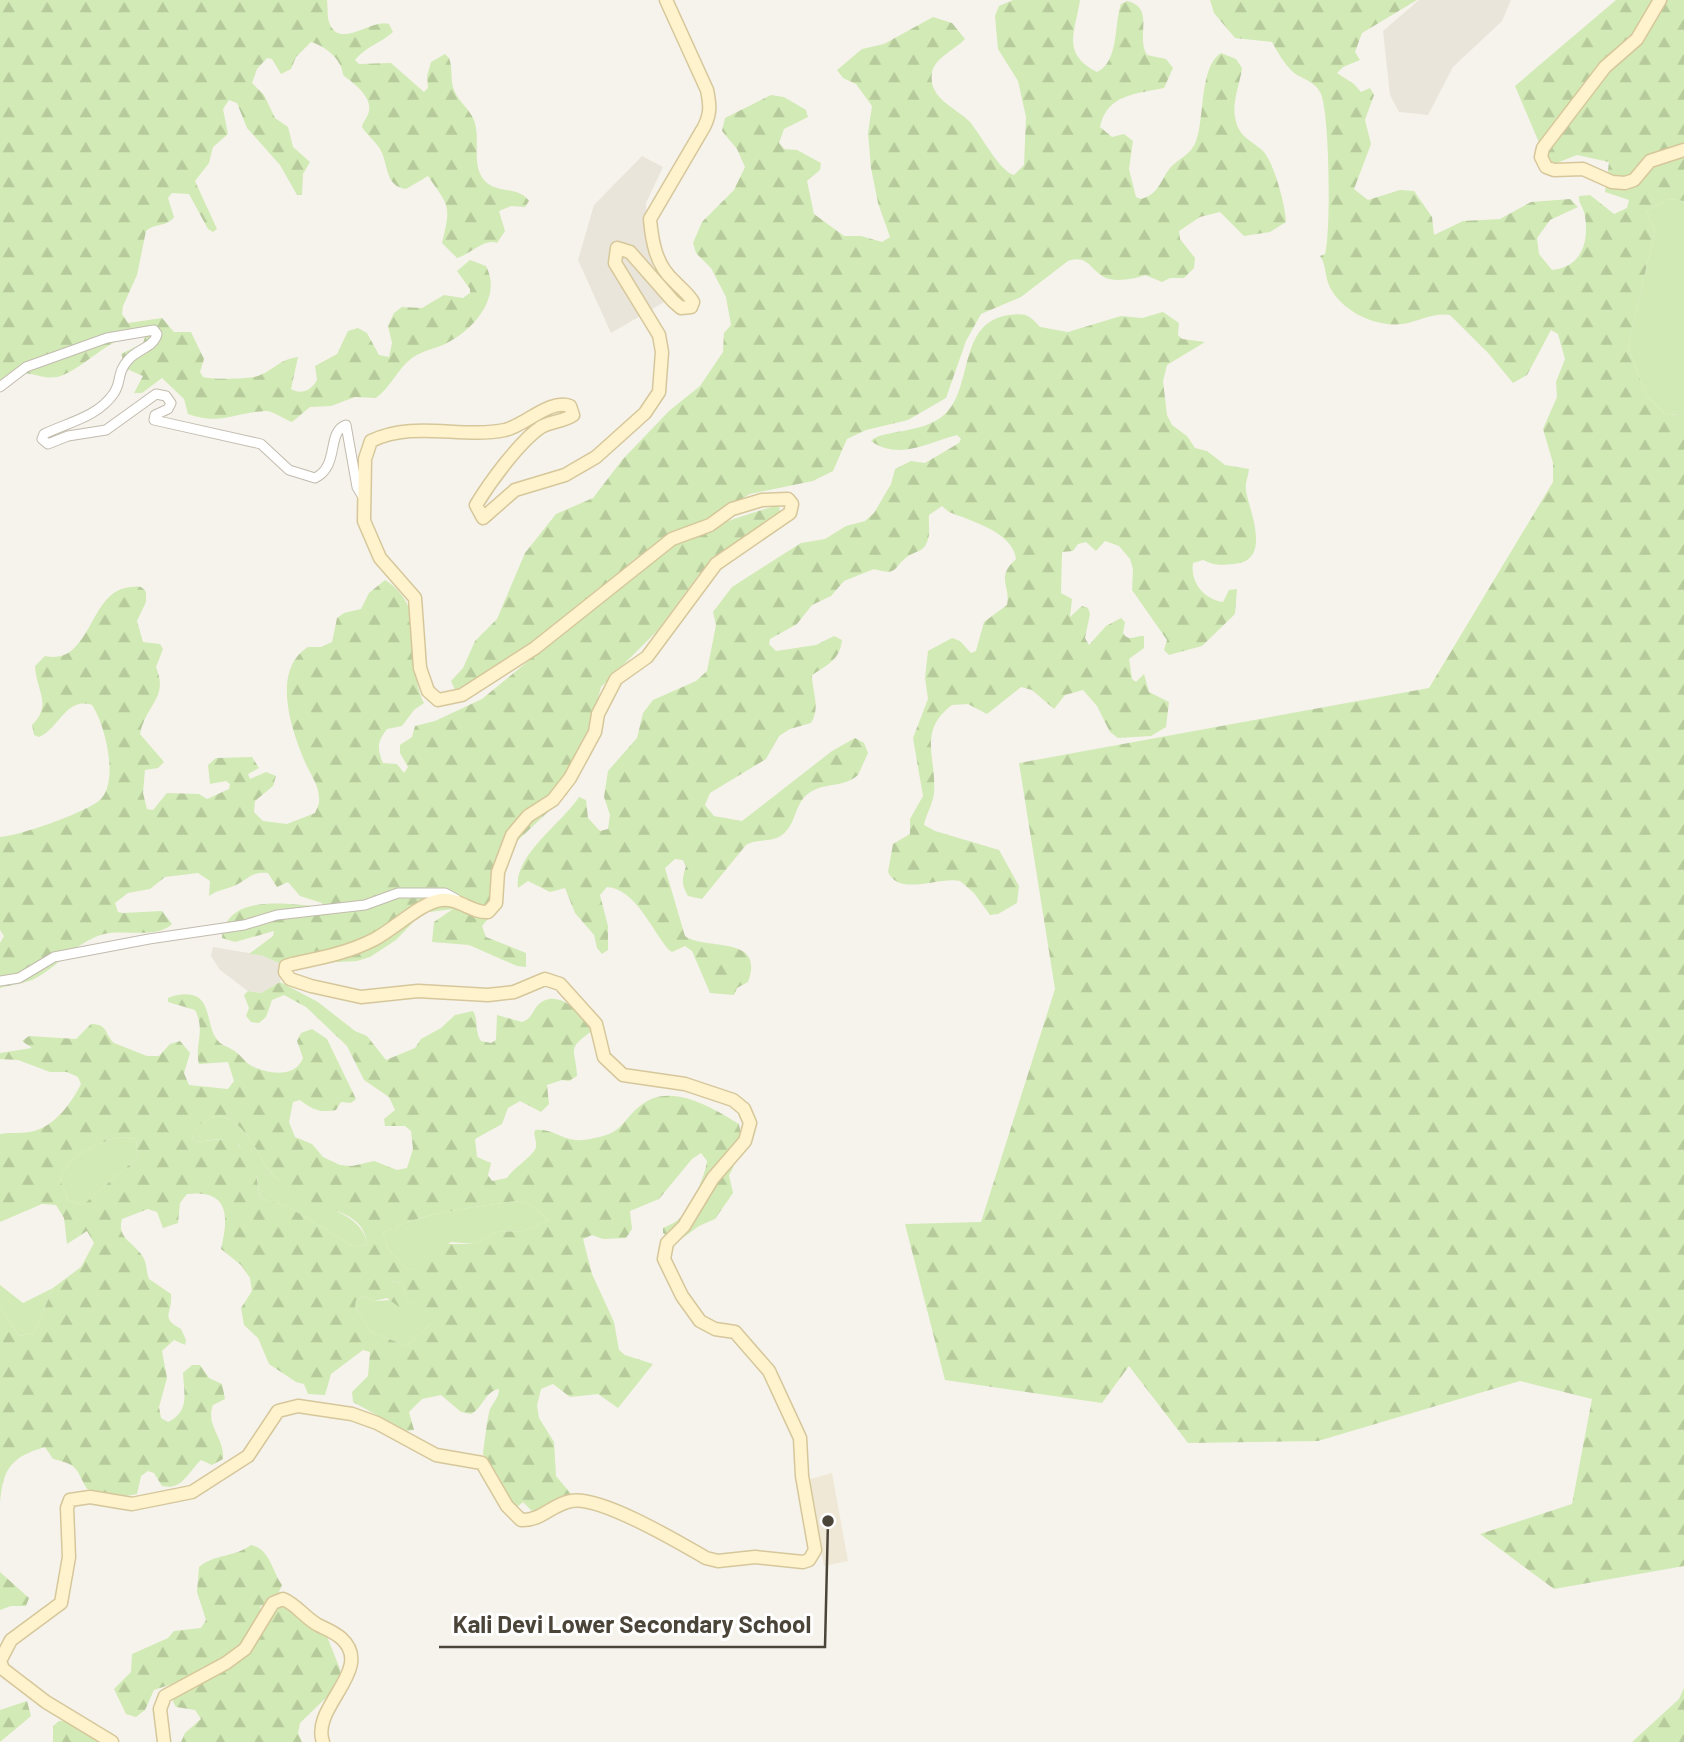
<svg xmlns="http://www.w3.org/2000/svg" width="1684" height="1742" viewBox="0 0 1684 1742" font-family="Barlow,sans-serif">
<defs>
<pattern id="forest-firs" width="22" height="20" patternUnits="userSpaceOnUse" patternTransform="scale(1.75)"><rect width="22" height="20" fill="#d2eab5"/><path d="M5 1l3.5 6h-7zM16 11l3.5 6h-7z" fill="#b6ca9c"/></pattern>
</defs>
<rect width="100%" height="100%" fill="#f6f3ec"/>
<!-- residential -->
<path fill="#eae5da" d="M1419,0H1511L1502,21L1453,67L1428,115L1399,112L1390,95L1383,31Z
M642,156L663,167L646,203L648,252L666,301L611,333L578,260L594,205Z
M213,947L261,955L283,965L280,982L261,993L248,991L220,970L211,956Z"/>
<!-- education -->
<path fill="#efe8d6" d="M832,1473L848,1561L824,1566L807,1480Z"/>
<!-- green -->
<path fill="#d2eab5" d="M1668,199L1684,201V415L1665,414L1646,395L1628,347L1655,230L1646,211Z
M215,1116C239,1115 255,1146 264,1163C287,1206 362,1203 367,1244L354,1247L287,1206L260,1198L257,1177L239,1145L221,1139L195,1142L192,1138L198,1125Z
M118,1137L136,1139L138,1157L83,1205L68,1200L60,1179C70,1154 94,1145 118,1137Z
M515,1201L530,1204L548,1220L524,1231L496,1232L475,1244L451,1242L411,1270L406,1268L389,1250L383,1233C421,1212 472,1208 515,1201Z
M390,1281L402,1283L408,1301L431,1312V1323L407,1346L371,1332L355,1307L356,1300L364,1296L374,1301L392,1300L396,1291Z
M0,1285L23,1303L53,1288L34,1333L19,1336L0,1307Z"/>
<!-- forest -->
<path fill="url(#forest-firs)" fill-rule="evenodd" d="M0,0H327C328,7 327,16 329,22C339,51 371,18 389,24L393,32C381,43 365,47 355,60L359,64L391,63L424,92L428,88L427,76L431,62L445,54L449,58C453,68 450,80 454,90C460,105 474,111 476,128C479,145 472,167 485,181C497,194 519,186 529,201L525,207L511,206L499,211L505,231L497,243C484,238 471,254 457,258L442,243C451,205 450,208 428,176L406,189C384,186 389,164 380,149C375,141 367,135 362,127C363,121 368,117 369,111C372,96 353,83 343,75C342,59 325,46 311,42L296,57L291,69L281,74L272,59L267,58L257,69L252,83L264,95L275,118L288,127L293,147L310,162L303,174L302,195H297L280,165L247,128L237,103L229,100L223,109L228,134L213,147L209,163L195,181L217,229L213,232L208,229L189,194L172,193L168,198L174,217C167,227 155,223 146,231L137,275L123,306L122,314L128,323L162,318L174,332H191L204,359L200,372L203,377C211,380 250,379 258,376C274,370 280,359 298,357L291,389C301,395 311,391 317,380L315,366L337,354L348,331L358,328L367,333L379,355L389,357L392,343L388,326L394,313L402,307L422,308L444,295L463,298L470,293V289L457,271L470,260L486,266C502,296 475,329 447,343C436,349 423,350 412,358C398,368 391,387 376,398L355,397L331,406L310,407L292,422C284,419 273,411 266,411C236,412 221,426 188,414L184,399L162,378L142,393H134L143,376L127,369L121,354L143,343L145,337C112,332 93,362 63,375C47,382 35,372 20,373C14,374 5,381 0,384Z
M1013,0H1080C1076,30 1060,53 1097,72C1119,62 1114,24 1121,4L1127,1C1156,8 1135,36 1147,55L1166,59L1173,68L1164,88C1136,94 1107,94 1100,127L1112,137L1124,134L1133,141L1129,169L1136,197L1141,199C1159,194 1160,181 1170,168C1179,158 1191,155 1196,141C1205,117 1199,67 1221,53L1236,59L1242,68C1240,84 1232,102 1235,117C1238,136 1249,139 1262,150C1273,159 1286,207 1286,222L1270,232L1244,236L1220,212L1200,217L1179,231L1180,239L1195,258L1194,268L1184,278H1170L1162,282L1145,275C1135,279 1116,282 1106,278C1090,271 1089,254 1068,261L1021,297L981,314L966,341L946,398L908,420L866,430L847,439L833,471L813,481L750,494L700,522L478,690H455L451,681L463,668L475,641L497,619L525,553L556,514L593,498L623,459L669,411L700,386L723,352L724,333L731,325L726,297L711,268L696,253L693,243L702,222L734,190L745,167L737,149L722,131L725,118L771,95L784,97L806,110L808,117L784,129L779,143L784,149L797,150L821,163L820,170L807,181L814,214L844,236H861L882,242L890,237L878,203L871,168L868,133L872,106L856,84L843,78L837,70L862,49L884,44L933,17L952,23L965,39C956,49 934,58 932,73C928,99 956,107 970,122C981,135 1000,172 1014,175L1024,165L1026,117L1018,81L998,49L995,16L999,6Z
M1210,0H1417L1362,33L1355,52L1360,60L1343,67L1337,73L1354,84L1361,92L1370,88L1374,95L1365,120L1371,144L1354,189L1368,200L1400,190L1414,191L1432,217L1434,235L1463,221L1500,219L1531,202L1570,199L1578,207L1550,220L1537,238L1539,254L1552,270C1582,267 1589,242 1585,216C1584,208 1578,203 1579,196L1590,195L1614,214L1627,208L1629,200L1605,192L1609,162L1577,155L1549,166L1515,86L1616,0H1684V201L1668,199L1646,211L1655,230L1628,347L1646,395L1665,414L1684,415V1566L1554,1589L1480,1534L1572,1504L1592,1399L1520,1381L1318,1441L1188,1443L1129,1366L1102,1403L945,1380L905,1224L981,1222L1055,989L1019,763L1429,688L1553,482V463L1543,429L1557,397L1556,382L1565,359L1558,334L1551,330L1527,375L1513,383L1489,354L1450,315C1433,312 1418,322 1402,324C1376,327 1346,313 1332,291C1324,279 1327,265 1320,256L1325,254C1331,234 1330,108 1320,92C1315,82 1303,79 1294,73C1285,65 1278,53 1272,42L1235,38L1214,13Z
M1163,312L1179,323L1178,335L1182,339L1205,342L1167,365L1163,381L1167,415L1172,425L1187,436L1195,448L1207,451L1225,465L1249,469C1248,478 1245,482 1246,491C1249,510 1273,561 1234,564C1220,565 1216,566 1203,560L1193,563C1190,582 1204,599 1223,602L1229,590L1237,589L1235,614L1202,646L1169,655L1164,650L1167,640L1132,590L1133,569L1130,559L1119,546L1105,541L1096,551L1086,542L1078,544L1073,551L1062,552L1061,593L1072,599L1070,617L1082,606L1088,608L1090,614L1085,638L1089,645L1106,626L1121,618L1125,622L1123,633C1129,643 1135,635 1144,636V648L1129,659L1132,679L1136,682L1144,674L1149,692L1169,702L1166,727L1151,736L1118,738L1110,732L1097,706L1083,690L1065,695L1054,709L1032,690L1021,687L987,714L968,704L952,705C917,731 937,759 934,793C933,804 926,814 924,825L935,831L999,850L1019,886L1017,903L998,914L990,915L974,893L960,881C940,876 899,897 888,872L893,844L910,834V819L923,796L913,738L928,699L925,678L928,651L952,638L960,641L971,653L976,651L984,622L1007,605C1011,585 995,578 1016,559C1013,532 971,521 949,512L942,506L929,515C928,524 931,534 927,542C924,551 917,551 910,555C892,566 900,577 874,569L844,581L831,596L812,605L797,624L770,639L769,644L776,651L816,645L834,636L842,640C840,660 827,665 812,675C812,692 821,707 811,723L790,729L779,736L766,759L710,793L705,805L714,816L742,821L832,751L855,738L864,743L868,753L858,775C845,787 826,783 812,791C793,802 798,823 782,835C771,843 757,838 746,845L702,899L688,896C681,884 682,879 686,866L683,860L675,859L665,868L685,936C705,951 766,934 748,982L737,988L734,995L710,993L692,951L685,946L672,952L669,950C652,931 636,889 607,887L600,895L608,926V950L602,954L597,948L594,935L575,913L565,888L550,892L528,881L518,888C513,856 562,823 579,797L586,800L588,818L600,831L608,829L610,815L604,797L608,771L637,738L643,713L653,700L696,681L707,671L716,625L713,612L732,587L801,543L825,539L846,526L865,521L874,513L891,484L895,469L911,461L925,463L959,443L961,439L957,435C929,442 899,461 871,441C882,429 922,435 945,414C974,387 957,322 1009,315C1025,313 1029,314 1040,327L1068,332L1121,316L1142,318Z
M779,505L780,512L774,519L700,573L657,631L601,687L577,777L567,794L516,842L505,864L499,906L482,926L486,937L526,953V967L517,966L469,945L432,942L434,922L453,909L422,913L396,940L370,957L357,961L283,965L261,955L249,954L273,936L274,931L235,942L222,938C226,891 293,905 324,907L322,903L300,896L288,882L277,887L268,873C252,871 248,879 236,885C226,890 219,889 209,896L210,881L198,873L165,877L150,889L128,893L115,903L118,912L123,913L162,911L172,924C157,939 124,929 104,934C73,943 59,967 32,980C22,984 10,985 0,988V943L4,936L0,930V837C19,836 88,812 101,799C119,780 105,724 92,705C66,696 59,729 39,737L34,735L32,725C53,704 36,691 35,666L45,656C55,658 63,657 71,651C94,633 98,588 132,587C139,586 142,586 146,592V602L137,621L143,642L160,644L163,649L156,667C169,698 146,704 140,734L164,762L158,768L145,770L143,793L147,809L153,810L167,793L199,794L207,799L229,789L230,784L226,781L210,784L208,765L216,758L252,757L259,768L248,774L250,779L266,772L276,776L273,786L255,801L254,812L263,821L287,824L315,813C317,808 320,804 319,798C319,785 310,774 305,762C291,729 271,670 308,647H321L332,642L337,618L344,613L361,609L369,593L385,580C432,610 403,660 424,703L414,710L402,726L387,729C377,742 377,748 383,763L397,764L404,773L408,767L400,753V745L412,737L415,726L435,721L482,699L656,556C695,532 735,517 779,505Z
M280,982L318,1002L355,1031L367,1036L386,1060L415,1048L421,1039L441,1028L455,1015L473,1011C479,1020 474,1031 481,1041L491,1043L496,1040L497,1015L522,1022C532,1018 531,1014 537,1006C556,985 584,1014 592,1031C565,1050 576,1049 577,1076L569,1081L562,1080L547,1085L549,1104L541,1112L520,1101L508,1108L502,1124L475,1139L477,1157L491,1163L488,1175L492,1181L507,1178C513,1168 534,1156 536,1147C537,1140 533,1137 535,1130C552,1128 560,1139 576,1140C584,1141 595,1138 603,1136C621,1132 626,1117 640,1106C670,1081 712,1108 739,1124L741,1135C733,1149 739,1162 729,1175L733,1193L715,1219L699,1226L684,1237H669L663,1233V1228C670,1225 678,1221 683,1215C693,1203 705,1176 707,1161L701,1153L692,1159L659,1199L630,1211L632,1229L626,1238L603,1239L592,1235L583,1239L592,1274L614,1322L619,1350L625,1355L653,1364L618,1408L598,1394L570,1397L553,1384L541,1389L537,1405L539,1418L554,1442L556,1476L572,1495L559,1497L533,1512L523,1502L516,1508L505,1498L499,1477L483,1454C484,1446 488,1413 490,1409C494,1401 499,1398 499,1389C485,1391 483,1408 471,1414L461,1412L441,1395L422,1399L409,1412L414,1430L406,1431L353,1402L352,1392L368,1376L370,1352L363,1350L331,1374L325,1395L308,1394L304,1384L296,1382L269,1364L258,1338L244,1325L241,1308L252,1291L250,1278L241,1265L221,1249C229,1216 229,1189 187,1194L180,1203L178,1223L163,1228L157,1212L148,1209L122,1219C116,1238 135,1243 143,1257C147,1263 146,1272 149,1279L171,1294C173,1314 159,1317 181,1329L186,1340L185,1345L174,1340L162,1351L167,1378L159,1407L161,1418L168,1422C190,1411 184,1394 183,1373L192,1365H200L209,1378L222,1384L225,1399L213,1405C205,1426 225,1438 223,1459L212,1465L201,1460C188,1472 182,1491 162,1486L154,1473L148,1471L141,1476L137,1494C118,1499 105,1492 87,1489C75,1468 79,1465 53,1459L45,1447C11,1457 3,1468 0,1503V1307L19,1336L34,1333L53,1288L81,1267L94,1243L87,1231L67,1244L64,1218L56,1205L42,1204L0,1222V1134C11,1132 23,1134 34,1131C55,1126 72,1102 81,1084L78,1077L67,1072H50L18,1060L0,1059V1053L32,1048L22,1041L29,1036L76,1039L91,1024C108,1024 104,1033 114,1043L147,1056H159L170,1044L180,1041L190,1053L184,1073L189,1085L228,1089L234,1081L228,1062L199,1064C194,1046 206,1031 195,1010L168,1002V998C177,994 191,992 199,998C210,1007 208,1027 216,1038C221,1046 227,1046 233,1050C240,1054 244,1061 250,1065C266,1074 295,1079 303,1058L297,1041L301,1033L312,1029L327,1039L356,1099L351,1103L341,1102L336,1110C320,1113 313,1110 300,1100L293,1102L289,1122L295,1137L312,1144L323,1157L340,1165L352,1166L374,1161L397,1170L407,1168L413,1149L411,1131L405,1126H385L384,1119L395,1110L389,1097L364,1080L347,1046L306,1007L284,995L272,1000L266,1017L259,1023L251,1022L246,1016L249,1008L244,995L248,991L261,993ZM215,1116C239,1115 255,1146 264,1163C273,1179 293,1194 309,1201C332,1211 364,1213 367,1244L354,1247L287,1206L260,1198L255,1167L233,1138L195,1142L192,1138L198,1125ZM118,1137L136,1139L138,1157L83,1205L68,1200L60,1179C70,1154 94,1145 118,1137ZM515,1201L530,1204L548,1220L524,1231L496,1232L475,1244H436L411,1270L406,1268L389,1250L383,1233C421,1212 472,1208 515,1201ZM391,1281L402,1283L408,1301L430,1312L431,1323L407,1346L371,1332L355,1307L356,1300L364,1296L374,1301L387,1298L399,1307L402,1300Z
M251,1545C270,1549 272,1571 282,1585L278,1594L260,1607L263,1619L278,1607L286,1605L326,1634L340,1669V1676L329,1695L300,1723L298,1733L302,1742H181L185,1733L201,1719L195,1710L176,1707L173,1702L178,1682L154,1690L145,1710L136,1717L126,1714L114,1689L131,1672L132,1654L168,1638L174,1631L201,1628L206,1620L197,1592L199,1567C214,1554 236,1557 251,1545Z
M0,1572L29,1598L26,1606H11L0,1610Z
M1684,1688V1742H1632L1679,1699Z
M27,1701L31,1716L0,1742V1710Z
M59,1721C74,1720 93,1732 105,1742H53V1726Z"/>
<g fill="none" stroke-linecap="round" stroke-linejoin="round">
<!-- minor casing -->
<g stroke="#c2bbae" stroke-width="11">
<path id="minor" d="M0,387L26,367L107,338L154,330L157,334C154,347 138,349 129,359C116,373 122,381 114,393C98,417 69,422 44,434L42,439L48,444L68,436L106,430L156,394L166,396L171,403L168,409L155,415L154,420L261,444L289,470L315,478C340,466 326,432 346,425L357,487L363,497
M0,981L19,978L54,957L149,939L244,925L277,915L365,905L398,893H445L456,899"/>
</g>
<!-- secondary casing -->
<g stroke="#d6c79b" stroke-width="15">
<path id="secondary" d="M1660,0L1637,39L1605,67L1543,148L1541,157L1546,167L1554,170L1583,169L1612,182L1625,183L1634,180L1650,161L1684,150
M0,1661L11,1640L61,1603L69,1557L67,1508L70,1500L90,1497L132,1504L192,1492L248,1456L278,1411L298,1406L352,1414L377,1423L436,1455L482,1463L507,1506L521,1520C542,1521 552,1504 571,1501C600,1495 680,1543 706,1558L718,1561L755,1557L803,1562L809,1560L815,1550L802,1476L800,1438L769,1371L735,1332L715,1329L700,1321L682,1296L664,1259L667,1243L684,1226L713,1178L745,1141L750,1123L744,1109L733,1100L685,1084L623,1075L604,1057L596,1024L560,984L545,979L514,992L488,995L418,991L361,997L311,986L290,979L285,972L286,966L292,964C321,958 348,953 375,939C394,929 422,902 441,900C460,898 471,913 488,912L496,903L498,872L512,835L528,816L553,800L570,778L595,732L598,714L616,679L647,657L716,564L790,513L792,504L788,499L762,500L732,509L710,525L672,539L535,648L462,695L438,700L428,691L420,668L415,598L380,558L364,521L365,459L371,441C414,420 461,439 505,430C526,425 549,399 570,406L573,415C563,422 551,421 541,427C519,442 490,482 476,505L483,518L515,490L565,475L596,457L645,413L659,392L662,352L659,335L615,263L617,248L630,252L673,301L681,308L691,307L693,302C688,293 681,289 674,281C656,265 652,242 650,219L704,127C711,113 710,105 707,90L666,0
M0,1661L3,1669L46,1702L112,1742
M164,1742L160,1709L165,1696L226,1663L245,1649L273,1603L283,1599C296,1604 305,1618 318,1625C326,1629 334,1632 341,1638C376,1669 310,1707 323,1742"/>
</g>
<!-- minor -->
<use href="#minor" stroke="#fff" stroke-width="9"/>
<!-- secondary -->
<use href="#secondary" stroke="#fff3cd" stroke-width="12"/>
</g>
<!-- callouts -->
<path fill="none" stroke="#4b4439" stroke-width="2.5" d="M828 1521L825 1647H439"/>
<circle fill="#4b4439" stroke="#fff" stroke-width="2.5" cx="828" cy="1521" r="7"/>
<g font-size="24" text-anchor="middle" font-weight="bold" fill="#4b4439" stroke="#fff" stroke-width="6" stroke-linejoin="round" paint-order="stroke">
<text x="632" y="1633">Kali Devi Lower Secondary School</text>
</g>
</svg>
